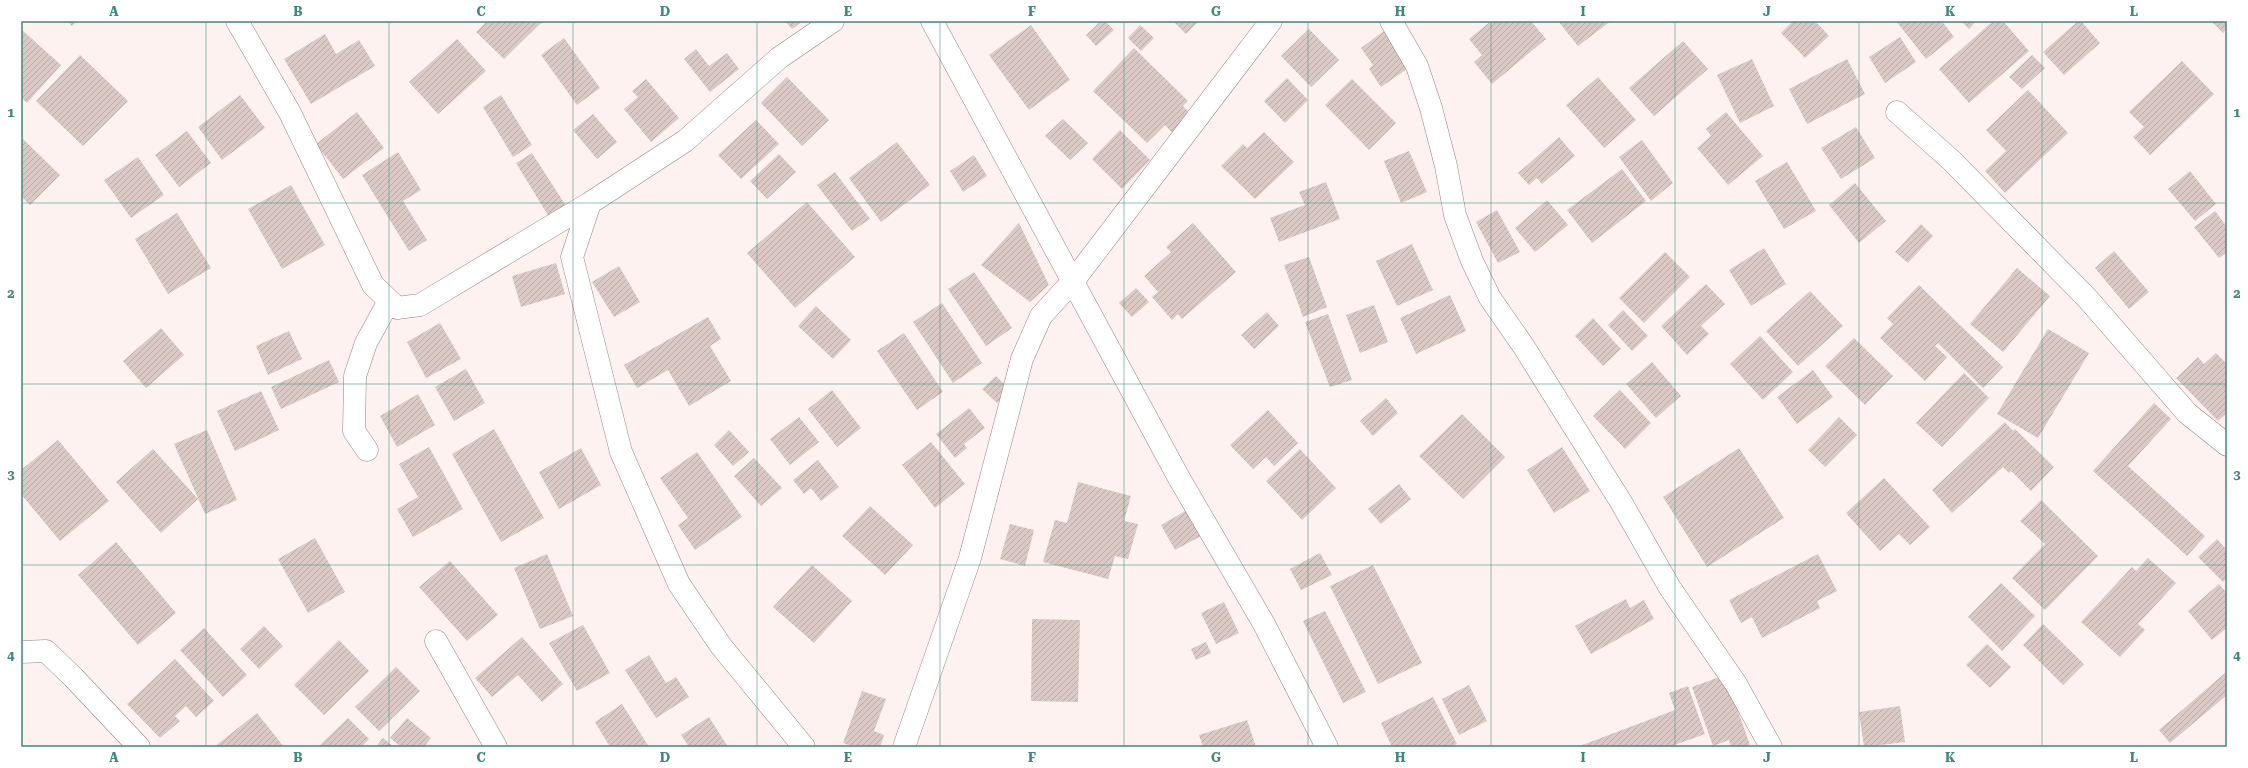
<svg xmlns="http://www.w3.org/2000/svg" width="2248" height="768" viewBox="0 0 2248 768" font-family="'Roboto Serif',serif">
<defs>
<pattern id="building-hatch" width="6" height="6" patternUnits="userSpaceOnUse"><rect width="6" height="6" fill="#dbc9c5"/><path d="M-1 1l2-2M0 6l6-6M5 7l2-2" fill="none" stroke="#bcaca9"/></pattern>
</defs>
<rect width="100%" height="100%" fill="#fef2f0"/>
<!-- building -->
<path fill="url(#building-hatch)" d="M67,21H77L72,26Z
M487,21H543L504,59L476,32Z
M785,21H803L792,29Z
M1101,21H1105L1114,30L1096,46L1086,35Z
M1173,21H1199L1186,34Z
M1491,21H1531L1546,39L1492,84L1474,62L1482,55L1469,39Z
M1558,21H1611L1578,46Z
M1793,21H1815L1829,36L1805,58L1781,33Z
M1896,21H1942L1954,37L1926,59Z
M1961,21H1976L1969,29Z
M1993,21H2003L2029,51L1969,103L1939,69Z
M2078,21H2081L2100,43L2064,75L2043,52Z
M2211,21H2227V28L2223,33Z
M1031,25L1070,80L1029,110L989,55Z
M1140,25L1154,38L1141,51L1128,38Z
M21,29L61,65L27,103L21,97Z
M1309,29L1339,60L1311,87L1281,56Z
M1384,31L1410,67L1381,87L1369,69L1373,65L1361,48Z
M325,34L336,54L359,40L375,66L311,104L284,59Z
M1900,37L1916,62L1885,83L1869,57Z
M564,38L600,88L577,105L541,55Z
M457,39L486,71L438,114L409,82Z
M1683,41L1708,69L1654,116L1629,88Z
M1134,48L1188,101L1183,106L1193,116L1174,135L1165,125L1147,143L1093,91Z
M696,49L709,66L727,53L739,69L710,92L684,59Z
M80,55L128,101L83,146L36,101Z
M2032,55L2045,68L2022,89L2009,77Z
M1752,59L1774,106L1740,123L1717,75Z
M1847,59L1865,94L1807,124L1789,89Z
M2182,61L2214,94L2150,155L2133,137L2144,127L2129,112Z
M787,77L829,120L802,146L761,103Z
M1598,77L1636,120L1604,148L1566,105Z
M1287,78L1308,100L1285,123L1264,101Z
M646,79L679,118L651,142L624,109L638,97L632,91Z
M1352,79L1396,123L1369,150L1325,105Z
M2028,90L2068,133L2005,193L1985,171L2006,151L1986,130Z
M240,95L265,128L222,160L198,127Z
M501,95L532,145L513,157L483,107Z
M357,112L384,148L343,179L316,144Z
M1726,112L1763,156L1728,185L1697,148L1711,136L1706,129Z
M593,114L617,142L597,159L573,130Z
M1063,119L1088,143L1070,160L1045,136Z
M756,120L779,144L741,179L718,155Z
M1856,127L1875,158L1841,179L1821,148Z
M1120,130L1150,160L1122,189L1092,159Z
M187,131L211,163L179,187L155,155Z
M1264,132L1294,162L1255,199L1221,166L1243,144L1247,148Z
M21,137L60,175L30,205L21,196Z
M1559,137L1575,156L1542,184L1537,178L1529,185L1518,173Z
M1642,140L1673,183L1651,201L1619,157Z
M897,142L930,185L881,222L849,178Z
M1409,151L1427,192L1401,203L1384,161Z
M398,152L421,190L403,201L427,240L409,251L362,175Z
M532,153L566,206L549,217L516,163Z
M779,154L796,172L767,199L750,181Z
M974,155L987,176L963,192L950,171Z
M138,157L164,195L131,218L104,180Z
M1787,162L1816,211L1784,229L1755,181Z
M1622,169L1646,201L1592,243L1567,210Z
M2190,171L2216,204L2195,221L2168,189Z
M835,172L870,219L852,231L817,185Z
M1326,182L1340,219L1279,242L1270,218L1305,205L1299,192Z
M1855,183L1886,221L1859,243L1829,205Z
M291,185L325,245L282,269L248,209Z
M1547,200L1568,225L1535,252L1515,228Z
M807,202L855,257L795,308L747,253Z
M1497,210L1520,252L1498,263L1476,222Z
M2215,211L2227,227V252L2219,258L2194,227Z
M177,213L211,268L168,294L135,239Z
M1019,223L1049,285L1030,302L981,265Z
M1193,223L1236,272L1182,319L1178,314L1172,320L1152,297L1158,292L1144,276L1171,252L1166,247Z
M1921,224L1933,236L1908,263L1895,252Z
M1412,244L1433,290L1397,306L1376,261Z
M1764,248L1786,284L1751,306L1729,270Z
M2114,251L2149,292L2129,309L2095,268Z
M1665,252L1690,277L1644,323L1619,298Z
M1309,257L1327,307L1303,317L1284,265Z
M556,263L565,294L521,307L512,276Z
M619,266L640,302L614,317L592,282Z
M2017,268L2050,296L2003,352L1970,324Z
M974,272L1012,328L986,346L948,289Z
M1706,284L1725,304L1701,326L1709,334L1687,355L1661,326Z
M1919,285L2003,367L1983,388L1938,343L1935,346L1947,357L1925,381L1880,338L1893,324L1887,318Z
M1136,288L1149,302L1132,317L1119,303Z
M1810,291L1843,326L1798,366L1766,331Z
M1450,295L1466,331L1416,354L1400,318Z
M942,303L982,363L953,383L913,322Z
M1374,305L1388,342L1360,353L1346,315Z
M816,306L851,340L833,359L798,326Z
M1623,310L1648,336L1632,351L1608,325Z
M1267,312L1279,326L1254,349L1241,335Z
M1328,314L1352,380L1330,387L1305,322Z
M708,317L721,339L710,346L731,381L689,406L668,370L637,388L624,365Z
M1593,318L1621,349L1603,366L1575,336Z
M440,323L461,359L426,378L407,342Z
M161,328L184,355L146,388L123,361Z
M2048,329L2089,353L2038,438L1997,414Z
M289,331L302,359L268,375L256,346Z
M904,333L943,392L917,410L877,351Z
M1760,336L1793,372L1763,400L1730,364Z
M1854,338L1893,376L1865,405L1825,366Z
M2216,353L2227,364V413L2218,421L2176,378L2198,357L2204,364Z
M329,360L339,382L281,409L271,387Z
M1652,362L1681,396L1656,418L1626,384Z
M466,369L485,403L454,421L435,387Z
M1813,370L1833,397L1797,424L1777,397Z
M1964,373L1989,398L1942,447L1916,423Z
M996,376L1010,390L997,403L982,389Z
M832,390L861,428L837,447L808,409Z
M1620,390L1651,423L1625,449L1593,416Z
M261,391L279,430L235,451L217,411Z
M418,394L435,425L397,447L380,416Z
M1386,398L1398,413L1373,436L1360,421Z
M2154,403L2171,419L2128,466L2205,536L2187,556L2093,471Z
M969,408L985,428L964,444L967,448L955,458L936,434Z
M1268,410L1298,443L1274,466L1266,457L1253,469L1230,445Z
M1462,414L1505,457L1463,499L1419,456Z
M799,417L819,442L790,465L770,439Z
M1839,417L1857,435L1825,467L1808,450Z
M2005,422L2013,431L2015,429L2054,467L2031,491L2011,471L2009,473L2003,467L1952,513L1932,490Z
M494,429L544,518L501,542L452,454Z
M207,430L237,500L205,514L174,444Z
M729,430L749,452L733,466L714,445Z
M58,440L109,501L60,541L21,494V470Z
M931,442L965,484L935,508L902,465Z
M429,447L463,509L413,537L397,509L418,497L399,464Z
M1562,447L1590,491L1554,513L1527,470Z
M581,448L601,485L559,509L539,472Z
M1739,448L1784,518L1707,567L1663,497Z
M153,449L198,499L161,533L116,482Z
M1300,449L1336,488L1302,520L1266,481Z
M697,452L742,517L695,550L678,525L688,518L660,478Z
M754,458L782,488L761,506L734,476Z
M818,460L839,487L821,501L811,488L804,494L793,480Z
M1884,478L1930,527L1910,545L1899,534L1880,551L1846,513Z
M1078,482L1131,496L1124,521L1138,524L1128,559L1115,556L1108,579L1043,562L1055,520L1067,523Z
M1399,484L1411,499L1381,524L1368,509Z
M2041,500L2098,556L2045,610L2012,578L2045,544L2020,521Z
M870,506L913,545L885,575L842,536Z
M1189,509L1203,535L1175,550L1161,525Z
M1010,524L1034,530L1025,566L1000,559Z
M315,538L345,592L308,613L278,559Z
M2217,539L2227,550V578L2223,582L2198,557Z
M116,542L176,613L138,645L78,575Z
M1320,553L1332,575L1301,590L1290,569Z
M547,554L573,616L540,629L514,568Z
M1818,554L1837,591L1817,601L1820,608L1762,638L1752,617L1741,623L1729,600Z
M2148,558L2176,583L2138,624L2145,630L2120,657L2081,622L2132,567L2136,571Z
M450,561L498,615L467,641L419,587Z
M812,565L852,601L814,643L773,607Z
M1373,565L1422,663L1378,684L1330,586Z
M2001,583L2035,616L2002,651L1968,617Z
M2219,584L2227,593V628L2212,640L2188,611Z
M1626,599L1630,608L1644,600L1654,619L1591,654L1575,626Z
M1224,602L1239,633L1216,644L1201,613Z
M1325,611L1366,692L1343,703L1303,621Z
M1032,619L1080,620L1078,702L1031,701Z
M2043,624L2084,664L2063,685L2023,645Z
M583,625L610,673L577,691L549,643Z
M264,626L283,646L259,669L240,649Z
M204,628L247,675L223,697L180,650Z
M522,637L563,684L542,702L518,675L492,697L475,678Z
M339,640L369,671L324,715L294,685Z
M1206,642L1211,653L1196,660L1191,649Z
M1987,644L2011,667L1990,688L1966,665Z
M649,655L666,683L676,677L689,697L656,718L625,670Z
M175,659L214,701L196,717L186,706L175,716L180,721L160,738L127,704Z
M396,667L420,691L379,731L355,707Z
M2225,673L2227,676V695L2170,743L2159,730Z
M1725,675L1750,745L1743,747H1731L1729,740L1713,746L1692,687Z
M1469,685L1487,721L1459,735L1442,699Z
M1688,686L1705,734L1669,747H1577L1675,710L1669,693Z
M862,691L886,699L874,731L884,735L880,747H854L843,743Z
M1433,697L1457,744L1451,747H1392L1381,723Z
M622,704L649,747H610L595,722Z
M1900,706L1905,742L1864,747L1859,712Z
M257,713L284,747H214Z
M709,717L728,747H689L681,735Z
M348,718L369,739L361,747H318Z
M407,718L431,738L424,747H401L390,738Z
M1247,720L1256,747H1203L1199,735Z
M383,738L394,747H376Z"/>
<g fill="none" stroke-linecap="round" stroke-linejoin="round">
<!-- minor casing -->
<g stroke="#94837f" stroke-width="23">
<path id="minor" d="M237,21L290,113L373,285L397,308L420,305L590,203
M932,21L1179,478L1264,624L1327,747
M1391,21L1417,66L1431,108L1446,166L1455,215L1472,261L1490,298L1524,347L1621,502L1670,588L1736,684L1771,747
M1897,112L1951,160L2087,298L2187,413L2227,445
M367,450L354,431L355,376L366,343L389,301
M436,641L496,747
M21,652L46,651L73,677L139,747
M804,747L721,646L679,584L621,452L572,257L590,203L685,141L779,58L833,21
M904,747L970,558L1022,359L1041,316L1074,280L1271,21"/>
</g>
<!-- minor -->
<use href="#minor" stroke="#fff" stroke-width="22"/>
</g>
<!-- grid -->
<path fill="none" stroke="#43877c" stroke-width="1" stroke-opacity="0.55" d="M206,21V747M389,21V747M573,21V747M757,21V747M940,21V747M1124,21V747M1308,21V747M1491,21V747M1675,21V747M1859,21V747M2042,21V747M21,203H2227M21,384H2227M21,565H2227"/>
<!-- border -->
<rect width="2248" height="768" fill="none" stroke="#ffffff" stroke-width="44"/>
<rect x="22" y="22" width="2204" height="724" fill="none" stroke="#43877c" stroke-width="1.5"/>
<g font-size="13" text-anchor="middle" font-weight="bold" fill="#43877c">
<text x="114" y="16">A</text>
<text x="298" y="16">B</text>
<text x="481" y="16">C</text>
<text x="665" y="16">D</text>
<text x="848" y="16">E</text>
<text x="1032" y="16">F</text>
<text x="1216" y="16">G</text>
<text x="1400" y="16">H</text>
<text x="1583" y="16">I</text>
<text x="1767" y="16">J</text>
<text x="1950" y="16">K</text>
<text x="2134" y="16">L</text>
<text x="11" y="117">1</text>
<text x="2237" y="117">1</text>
<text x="11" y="298">2</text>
<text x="2237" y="298">2</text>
<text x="11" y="479">3</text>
<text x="2237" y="479">3</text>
<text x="11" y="660">4</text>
<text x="2237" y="660">4</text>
<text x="114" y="762">A</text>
<text x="298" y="762">B</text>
<text x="481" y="762">C</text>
<text x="665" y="762">D</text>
<text x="848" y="762">E</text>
<text x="1032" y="762">F</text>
<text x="1216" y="762">G</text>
<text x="1400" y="762">H</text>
<text x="1583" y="762">I</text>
<text x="1767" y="762">J</text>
<text x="1950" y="762">K</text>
<text x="2134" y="762">L</text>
</g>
</svg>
